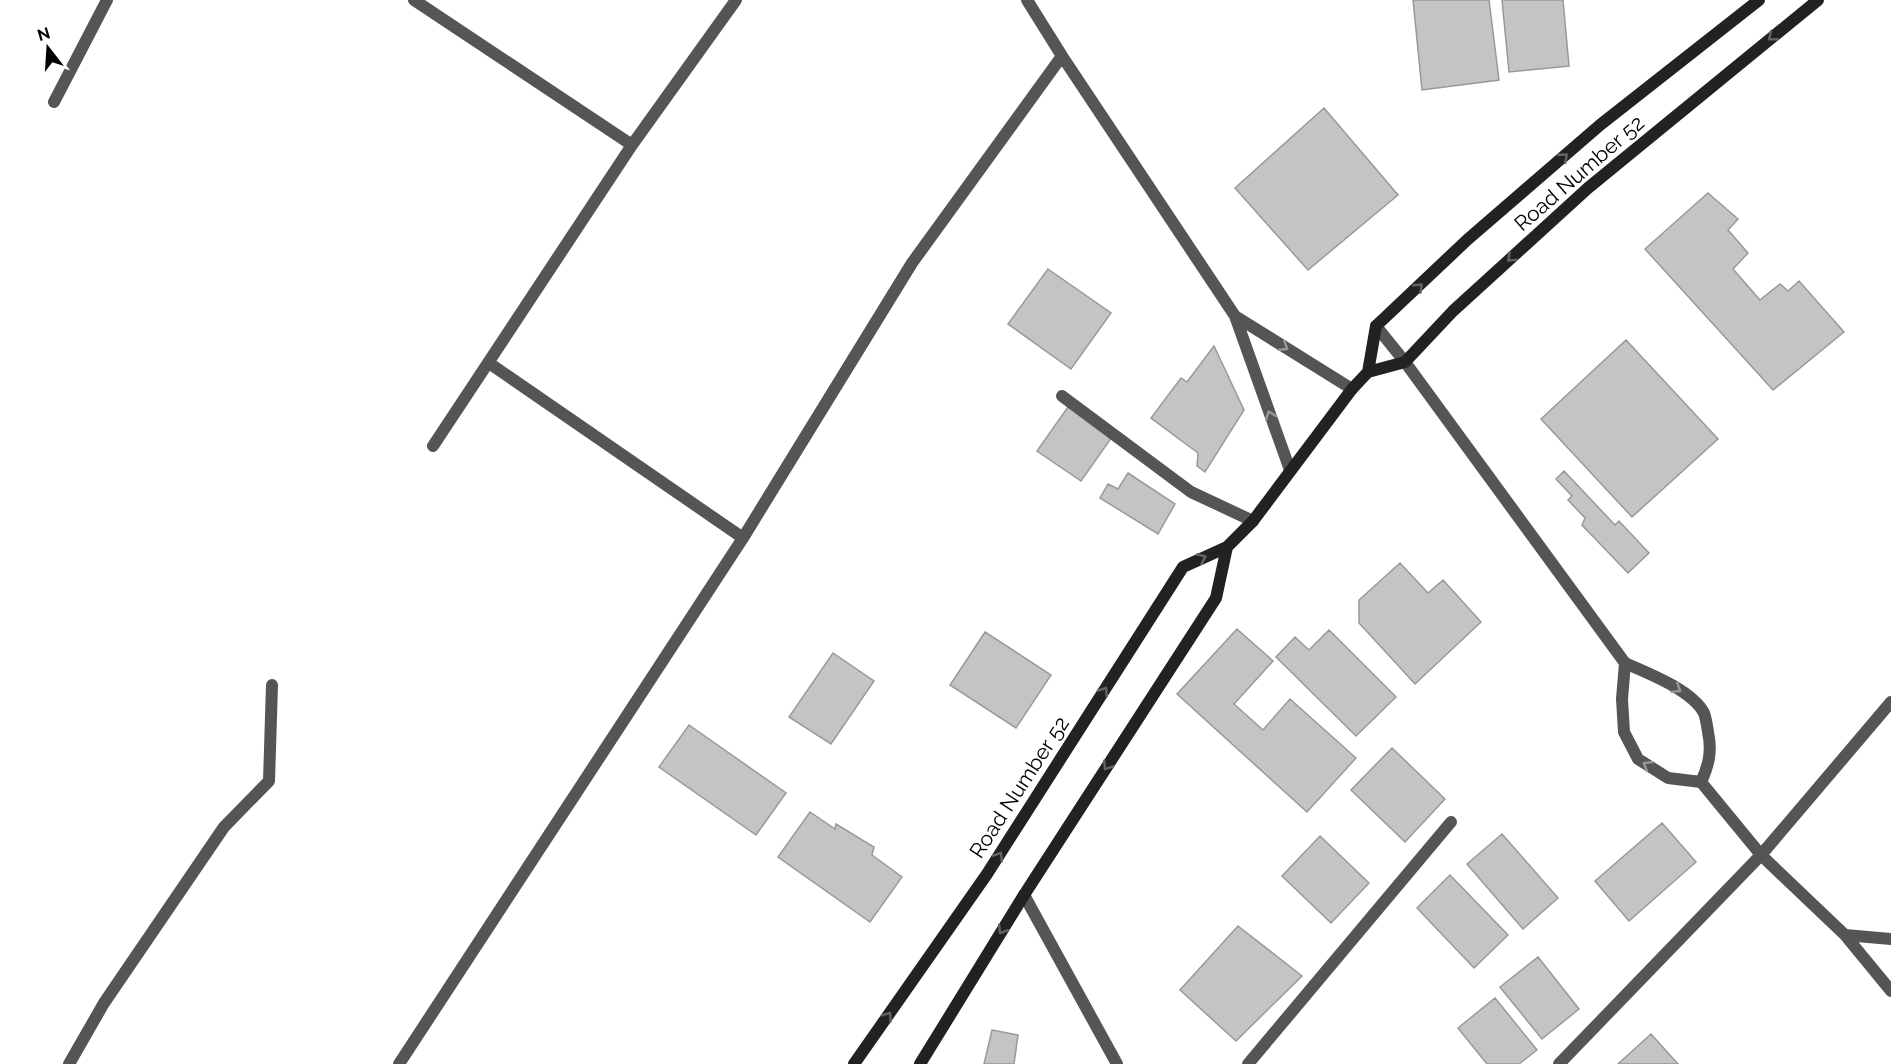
<svg xmlns="http://www.w3.org/2000/svg" width="1891" height="1064" viewBox="0 0 1891 1064" font-family="Raleway,sans-serif">
<rect width="100%" height="100%" fill="#fff"/>
<!-- building -->
<path fill="#c4c4c4" stroke="#999" stroke-width="1.5" d="M1413,0H1489L1499,80L1422,90Z
M1502,0H1563L1569,66L1509,72Z
M1324,108L1398,195L1308,270L1235,188Z
M1708,193L1738,219L1728,230L1748,253L1733,269L1760,300L1780,284L1788,291L1799,281L1844,332L1773,390L1645,249Z
M1048,269L1111,313L1071,369L1008,324Z
M1626,340L1718,439L1632,517L1541,419Z
M1214,346L1244,410L1205,472L1197,466L1198,453L1151,418L1181,378L1187,382Z
M1068,407L1112,437L1081,481L1037,451Z
M1564,471L1615,525L1619,521L1649,553L1628,573L1582,525L1585,518L1568,500L1572,496L1556,479Z
M1128,473L1175,504L1158,534L1100,498L1108,484L1118,489Z
M1400,563L1428,593L1443,580L1481,622L1415,684L1359,623V600Z
M1237,629L1273,661L1234,704L1263,730L1290,699L1356,758L1307,812L1177,694Z
M1329,630L1396,697L1356,736L1276,657L1295,637L1309,650Z
M985,632L1051,675L1016,728L950,685Z
M833,653L874,681L831,744L789,717Z
M689,725L786,793L756,835L659,767Z
M1392,748L1445,799L1405,842L1351,790Z
M810,812L835,829L836,824L874,847L872,855L902,877L870,922L778,857Z
M1662,823L1696,862L1629,921L1595,881Z
M1502,834L1558,898L1523,929L1467,864Z
M1320,836L1369,883L1331,923L1282,876Z
M1450,875L1508,935L1474,968L1417,908Z
M1238,926L1302,976L1236,1041L1180,990Z
M1538,957L1579,1009L1542,1039L1500,987Z
M1495,998L1537,1050L1519,1064H1487L1458,1028Z
M992,1030L1018,1035L1014,1064H984Z
M1651,1034L1678,1064H1618Z"/>
<g fill="none" stroke-linecap="round" stroke-linejoin="round">
<!-- street -->
<path stroke="#555" stroke-width="12" d="M414,0L632,145
M1027,0L1062,56L1235,316L1290,470
M54,102L107,0
M1235,316L1352,389
M1376,326L1405,362L1625,663C1648,673 1692,690 1704,713C1706,718 1707,726 1708,732C1712,751 1709,765 1701,782
M489,363L743,538
M1062,396L1191,492L1253,521
M433,446L632,145L736,0
M1625,663L1622,699L1624,732L1638,759L1668,778L1701,782L1761,855L1845,935L1891,991
M1024,895L1117,1064
M1845,935L1891,939
M69,1064L104,1003L224,827L269,781L272,685
M399,1064L743,538L912,263L1062,56
M1248,1064L1451,822
M1559,1064L1761,855L1891,702"/>
<!-- secondary -->
<path stroke="#222" stroke-width="12" d="M1368,372L1376,326L1467,240L1600,125L1759,0
M854,1064L987,874L1183,567L1227,547L1253,521L1352,389L1368,372L1405,362L1453,311L1588,188L1818,0
M920,1064L1024,895L1216,598L1227,547"/>
</g>
<!-- one-way arrows -->
<defs><path id="oneway-chevron" d="M-2-3.5L2.5 0L-2 3.5" fill="none" stroke-width="1.6" stroke-linecap="round" stroke-linejoin="round" transform="scale(1.5)"/></defs>
<g stroke="#646464">
<use href="#oneway-chevron" transform="translate(1772 37) rotate(141)"/>
<use href="#oneway-chevron" transform="translate(1564 157) rotate(-41)"/>
<use href="#oneway-chevron" transform="translate(1511 258) rotate(138)"/>
<use href="#oneway-chevron" transform="translate(1419 287) rotate(-43)"/>
<use href="#oneway-chevron" transform="translate(1202 558) rotate(-25)"/>
<use href="#oneway-chevron" transform="translate(1104 691) rotate(-57)"/>
<use href="#oneway-chevron" transform="translate(1107 766) rotate(123)"/>
<use href="#oneway-chevron" transform="translate(999 856) rotate(-57)"/>
<use href="#oneway-chevron" transform="translate(1002 930) rotate(122)"/>
<use href="#oneway-chevron" transform="translate(888 1016) rotate(-55)"/>
</g>
<g stroke="#999">
<use href="#oneway-chevron" transform="translate(1284 347) rotate(32)"/>
<use href="#oneway-chevron" transform="translate(1270 415) rotate(-110)"/>
<use href="#oneway-chevron" transform="translate(1677 689) rotate(32)"/>
<use href="#oneway-chevron" transform="translate(1647 765) rotate(-148)"/>
</g>
<g text-anchor="middle" dominant-baseline="central" stroke-width="4.5" stroke-linejoin="round" paint-order="stroke">
<!-- street labels -->
<g font-size="21" fill="#000" stroke="#fff">
<text transform="translate(1579 173) rotate(-41)">Road Number 52</text>
<text transform="translate(1019 787) rotate(-57)">Road Number 52</text>
</g>
</g>
<!-- north arrow -->
<g transform="translate(48 48) rotate(343)" stroke="#ffffff" stroke-width="4.5" paint-order="stroke">
<path d="M0-4.5L10 22L0 15L-10 22Z" fill="#000000"/>
<text y="-9" font-size="16" font-weight="bold" text-anchor="middle" fill="#000000">N</text>
</g>
</svg>
